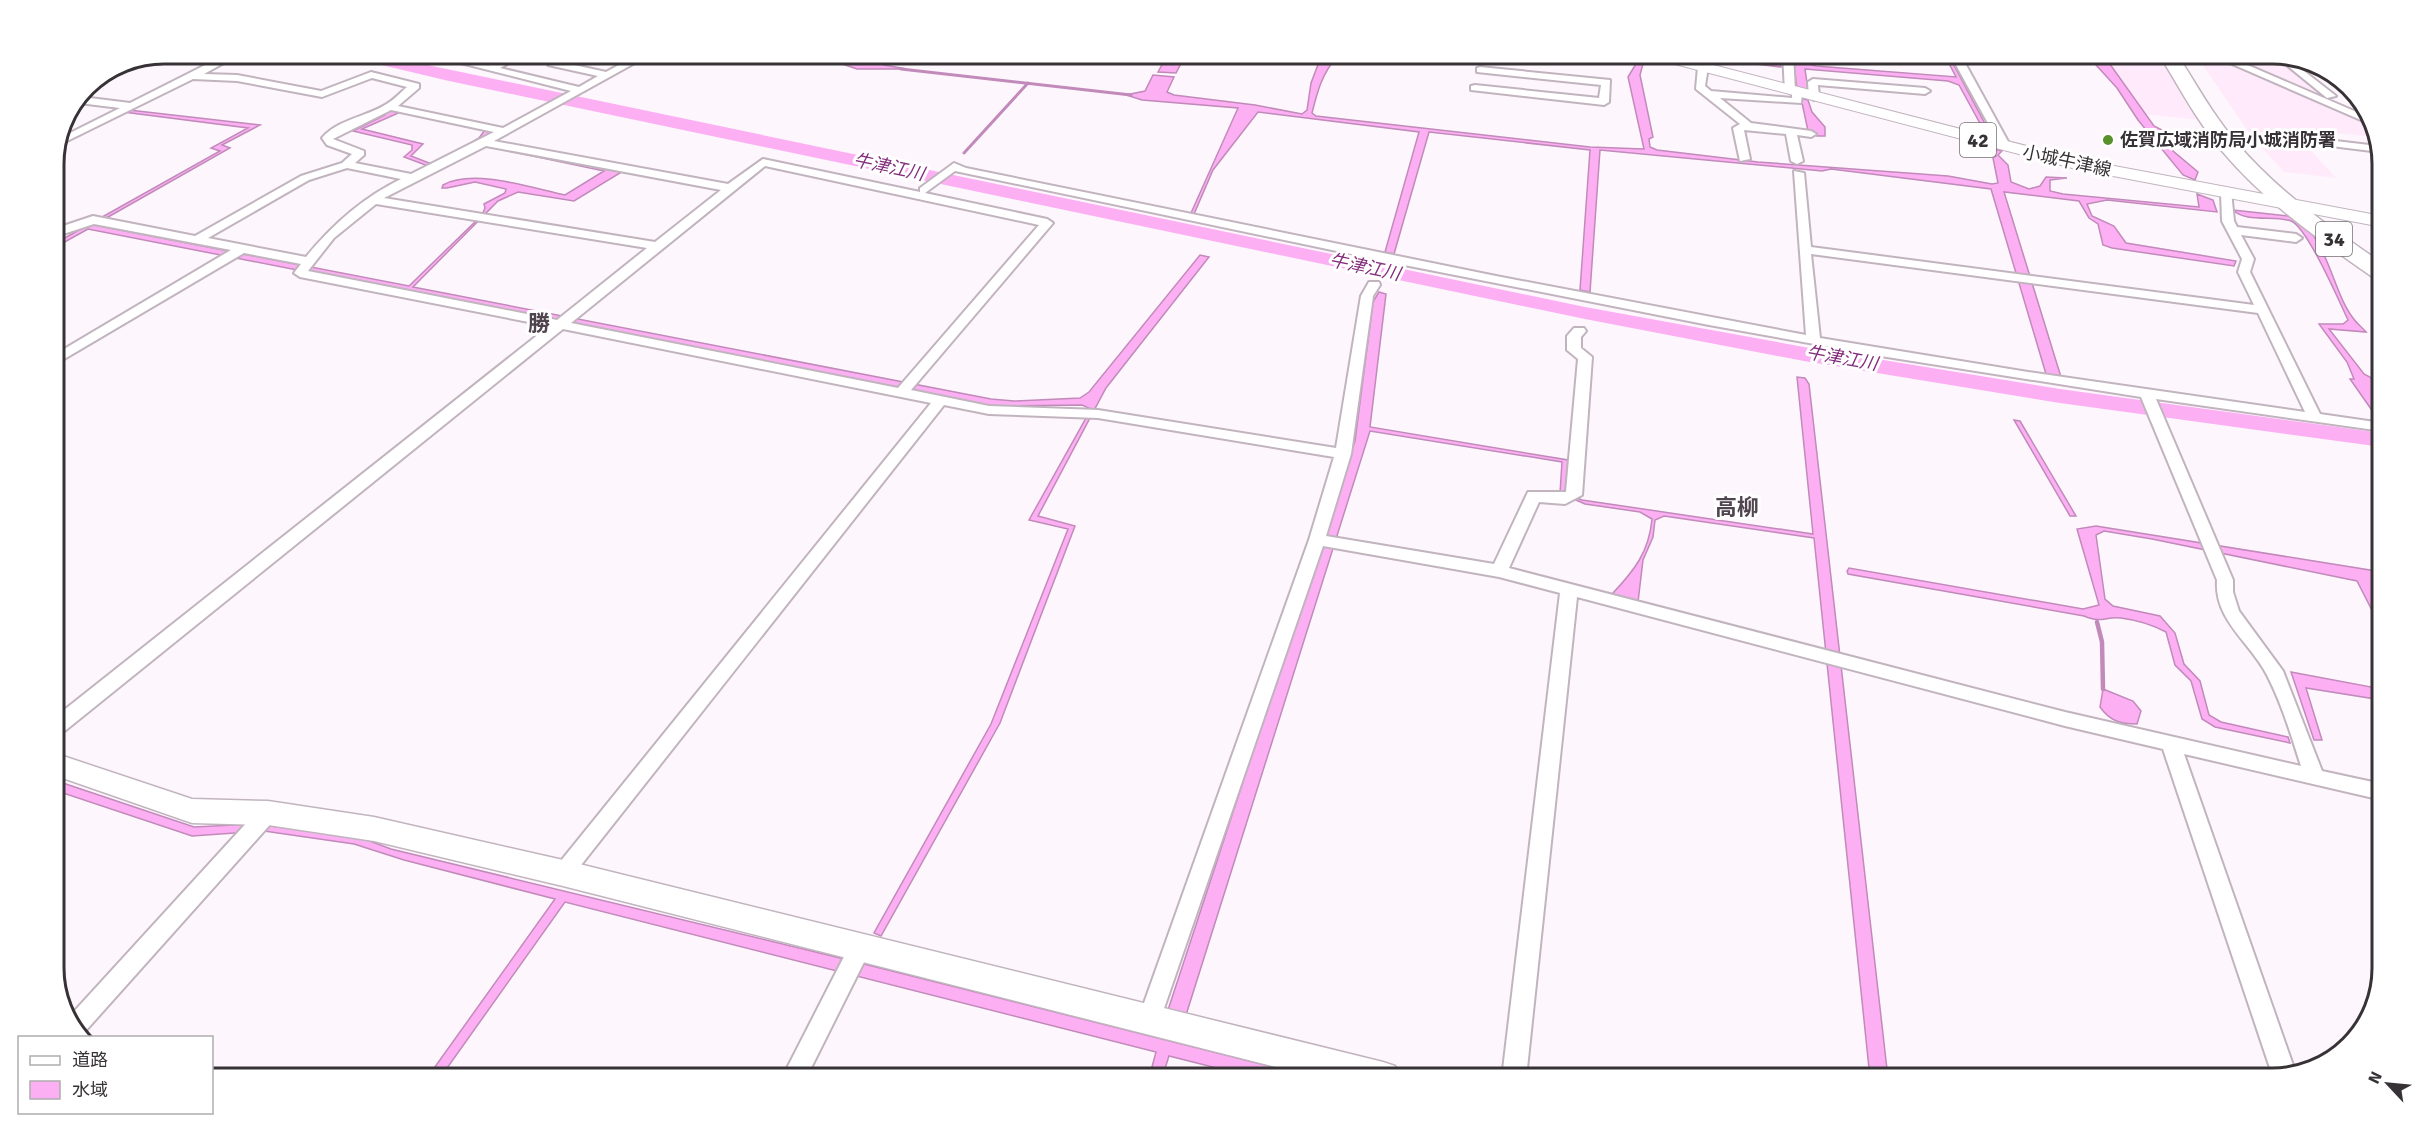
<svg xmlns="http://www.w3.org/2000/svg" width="2436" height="1132" viewBox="0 0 2436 1132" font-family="Signika,'Noto Sans JP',sans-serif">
<rect width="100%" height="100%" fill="#fef6fd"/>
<!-- built -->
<path fill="#ffeafb" d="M2094,54H2159L2202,120L2143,114Z
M2195,54H2273L2346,111L2370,124L2375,137L2296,129L2299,137L2336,178L2284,172L2250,134Z"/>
<!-- green -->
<path fill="#c6eeaf" d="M232,54H305L329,60L282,58L272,61L229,56Z"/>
<!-- water -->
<path fill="#fcb0f3" stroke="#c18aba" stroke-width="1.5" d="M865,54H875L872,58L884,65L907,69H857L836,62L858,59Z
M1168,54H1186L1176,73L1158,72Z
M1321,54H1335L1337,57C1322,73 1317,93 1312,113L1316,116L1590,147L1644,149L1628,77L1639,59L1648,57L1644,60L1640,75L1653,137L1649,139L1650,147L1657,150L1758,162L1948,176L1992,184L1998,183L1993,158L1996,156L1991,153L1990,148L2002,151L1998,155L2008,165L2011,182L2029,189L2040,186L2046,177L2067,178L2050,180V191L2063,194L2199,207L2197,194L2213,200L2217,212L2107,200L2087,204L2092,216L2114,226L2126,243L2236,261L2234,266L2112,248L2103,245L2098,224L2089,218L2079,201L2004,192L2061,377L2046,374L1991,189L1831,169L1822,171L1600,150L1590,292L1580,290L1590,150L1429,132L1394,254L1385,252L1419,132L1258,112L1213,170L1194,214L1191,213L1238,108L1142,100L1126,95L1145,91L1153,75L1174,77L1167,92L1174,95L1255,105L1302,114L1307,110L1311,83L1319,62L1317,59Z
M1692,54L1780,60L1781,67L1700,57Z
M1944,54H1948L1992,137L1987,136L1959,85L1948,81L1805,69L1808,90L1797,88L1793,60L1816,66L1956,77Z
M2086,54H2100L2107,60L2154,126L2162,130L2173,151L2198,172L2195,180L2183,175L2138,120L2117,88Z
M1801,98L1808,100L1812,112L1825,127V136H1817L1808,131Z
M129,110L260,125L222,145L230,148L94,225L409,286L482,215L485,208L484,204L505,193L506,189L475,182L447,188H442L443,185C473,168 532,188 565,195L604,171L476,144L462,149L479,138L485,130L494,133L479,142L616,170L620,173L574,201L518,192L498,201L413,287L991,399L1014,401L1080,398L1089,392L1200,255L1209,257L1106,388L1038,516L1075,526L1000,723L881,936L874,933L991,724L1068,529L1029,520L1091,409L1082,405L989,406L88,229L54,248V244L220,151L211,148L248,128L123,112Z
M395,110L403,111L362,129L423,144L411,156L432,164L428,166L404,157L412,150V145L353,131L385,115L388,111Z
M2233,210L2289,216C2327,229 2331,290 2353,318C2356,323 2362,327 2366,332L2329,329L2364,374L2377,381L2382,399V420L2378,419L2350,379H2354L2347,362L2319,324H2343L2348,320C2339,301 2307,227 2291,221C2274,215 2246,223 2233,210Z
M1379,292L1386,294L1370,427L1568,460L1565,493L1582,500L1813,534L1797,377L1805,378L1809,384L1888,1078H1870L1814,538L1664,516L1655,520L1653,537L1643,560L1638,602L1612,594C1634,571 1649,552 1652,519L1640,512L1585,504L1560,493L1562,462L1370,431L1186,1015L1168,1010L1355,441L1373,302Z
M2014,420L2020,421L2076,516H2070Z
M2096,526L2382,572V630L2357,581L2152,539L2104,531L2096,535L2105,599L2113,606L2160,616L2175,633L2184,664L2200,681L2209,715L2221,722L2288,737L2290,743L2215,727L2202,719L2191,681L2175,665L2166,632C2153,625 2136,620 2121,618C2105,616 2103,624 2084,616L1848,574L1847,571L1849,568L2083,609L2099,605L2077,529Z
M2291,672L2382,689V700L2306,688L2322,740H2314Z
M2103,689L2133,701L2141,711L2137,724C2120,724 2110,721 2100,707Z
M54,780L194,827L254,824L359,837L391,849L844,959L1317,1078H1256L1169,1056L1162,1078H1149L1156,1052L565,902L440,1078H427L555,899L404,860L354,844L264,831L192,836L54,790Z"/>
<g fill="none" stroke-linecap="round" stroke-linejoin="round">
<!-- stream-far1 -->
<path stroke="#c18aba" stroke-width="3" d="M767,54L842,63
M901,69L1131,95
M964,153L1028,83"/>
<!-- stream -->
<path stroke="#c18aba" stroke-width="4.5" d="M2097,622L2102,642L2103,689"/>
<!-- river -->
<path fill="#fcb0f3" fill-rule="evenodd" d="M346,54H375L1585,307L1804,347L2060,389L2382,433V447L2060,403L1804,361L1585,319L449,81L348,57Z"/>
<!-- street casing -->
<g stroke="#c1b4bf" stroke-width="4">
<path id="street" d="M227,54H240L204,74L237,75L321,91L371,72L419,84V88L398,106L503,128L571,91L425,54C444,54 478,67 490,65C503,64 509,54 525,54L500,68L579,87L598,76L548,65V61L562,54H575L561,62L606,72L639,54H651L494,141L728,184L763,159L920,192V188L954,163L966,168L1496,276L1806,335L1794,171L1804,173L1811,247L2254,305L2238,272L2242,259L2222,221L2221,193L2231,191L2234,221L2237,227L2296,234L2302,238L2296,242L2241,235L2254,259L2250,272L2320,414L2382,423V431L2156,399L2233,580V592L2239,611L2283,671L2322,771L2382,784V800L2184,754L2295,1071L2274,1077L2272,1074L2163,749L2065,726L1577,597L1526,1078H1502L1560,593L1499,577L1323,546L1160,1020L1157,1027L1149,1031L1141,1027L1138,1020L1309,540L1334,457L1098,418L989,414L944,405L570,879L563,882L556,879L553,873L556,867L931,403L563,329L61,734L54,736V718L549,326L300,277L294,273L301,264L244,253L54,365V355L231,250L94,224L54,237V229L93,216L195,236L301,176L342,163L352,154L327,145L322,138C337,120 365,117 385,105C393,101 400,93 407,87L372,78L322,97L237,81L193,79L61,144L64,136L120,108L79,103L82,97L130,103ZM391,110L494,132L411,174L355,163L364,155V151L333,139ZM486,146L721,190L655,242L384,198ZM765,166L1039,225L898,388L571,323ZM347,168L401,179C364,197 332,225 306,257L208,238L309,180ZM955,171L1389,262L1709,325L1887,357L2141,397L2217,580C2214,620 2250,642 2267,675C2282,704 2291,735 2301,766L2065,712L1509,568L1539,502L1565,504L1582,495L1592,357L1581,348V337L1586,331L1584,328H1574L1567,336V350L1578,359L1566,492H1528L1494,564L1326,536L1351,454L1373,296L1380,285L1379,282H1369L1361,296L1336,448L1098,410L989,406L911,390L1053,223L1047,219L925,193ZM376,204L647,248L557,320L308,271L334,238ZM1811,254L2258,313L2305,412L2028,372L1820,338Z
M1516,54H1566L1563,60L1560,61L1521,57Z
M1783,54H1793L1795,90L1802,93L1801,103L1720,98L1751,123L1811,131L1816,134L1811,137L1797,135L1803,161L1797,164L1791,161L1786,134L1744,130L1750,159L1740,161L1733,128L1740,124L1696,89L1698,67L1703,64L1708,67L1705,86L1711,91L1792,98V94L1785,91Z
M1950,54H1960L2011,147L2010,149L2001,147Z
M2209,54H2222L2368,117L2370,124Z
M2273,54L2286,57L2336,96L2327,98Z
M1480,67L1610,80L1609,102L1604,105L1471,90V86L1475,85L1599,98L1601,85L1477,72V68Z
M1813,79L1925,88L1930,91L1925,94L1818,85L1819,97L1814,100L1809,97L1808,82Z
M2327,140L2378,146L2380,152L2323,145L2322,143Z
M268,805L275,807L278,813L275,819L81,1036L73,1029L69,1017L261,807Z
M860,938L868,941L871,948L806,1078H782L852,941Z"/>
</g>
<!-- secondary casing -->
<g stroke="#c1b4bf" stroke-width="3">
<path id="secondary" d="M54,753L192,799L268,801L374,817L563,860L1383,1062L1395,1066L1400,1078H1319L563,886L374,841L268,825L192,823L54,775Z"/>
</g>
<!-- primary casing -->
<g stroke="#c1b4bf" stroke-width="2">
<path id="primary" d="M1646,54H1671L2077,159L2382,216V227L2076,169L1648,57Z"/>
</g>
<!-- highway casing -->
<g stroke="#c1b4bf" stroke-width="3">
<path id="highway" d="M2159,54H2177C2196,84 2213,115 2236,142C2277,191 2329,227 2382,263V280L2374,278C2319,240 2265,202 2222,151C2197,121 2179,87 2159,54Z"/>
</g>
<!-- street -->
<use href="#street" fill="#fff" fill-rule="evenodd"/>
<!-- secondary -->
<use href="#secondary" fill="#fff" fill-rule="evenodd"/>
<!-- primary -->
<use href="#primary" fill="#fff" fill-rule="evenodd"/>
<!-- highway -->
<use href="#highway" fill="#fff" fill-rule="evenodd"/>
</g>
<!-- markers -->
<circle fill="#58902c" stroke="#fff" stroke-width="2" cx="2108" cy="140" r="6"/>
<g text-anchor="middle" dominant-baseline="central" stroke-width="6" stroke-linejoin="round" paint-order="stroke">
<!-- far-poi labels -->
<g font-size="18" font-weight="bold" fill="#373236" stroke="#fff" text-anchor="start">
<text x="2120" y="140">佐賀広域消防局小城消防署</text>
</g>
<!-- far-street labels -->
<g font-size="18" fill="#373236" stroke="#fff">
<text transform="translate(2067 161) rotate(12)">小城牛津線</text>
</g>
<!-- far-water labels -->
<g font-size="18" font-style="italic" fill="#832d7c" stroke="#fff">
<text transform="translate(889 167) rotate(12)">牛津江川</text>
<text transform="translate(1365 267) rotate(12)">牛津江川</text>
<text transform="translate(1842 358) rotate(10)">牛津江川</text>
</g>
<!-- shield labels -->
<g fill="#fff" stroke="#737072" stroke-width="1.5">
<rect x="1960" y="123" width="36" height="34" rx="4.5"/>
<rect x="2316" y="222" width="36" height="34" rx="4.5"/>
</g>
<g font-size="20" font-weight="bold" fill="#373236">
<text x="1978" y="140">42</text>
<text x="2334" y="239">34</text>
</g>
<!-- neighbourhood labels -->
<g font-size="22" font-weight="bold" fill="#50454e" stroke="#fff">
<text x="539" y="323">勝</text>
<text x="1737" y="507">高柳</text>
</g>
</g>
<!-- crop -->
<path d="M0 0H2436V1132H0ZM164 64H2272A100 100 0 0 1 2372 164V968A100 100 0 0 1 2272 1068H164A100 100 0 0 1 64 968V164A100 100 0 0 1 164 64Z" fill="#fff" fill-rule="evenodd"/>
<path fill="none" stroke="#373236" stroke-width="3" d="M164 64H2272A100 100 0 0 1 2372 164V968A100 100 0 0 1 2272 1068H164A100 100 0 0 1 64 968V164A100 100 0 0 1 164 64Z"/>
<!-- legend -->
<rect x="18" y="1036" width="195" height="78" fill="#ffffff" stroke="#afadaf" stroke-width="1.5"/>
<rect x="30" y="1056" width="30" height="9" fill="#ffffff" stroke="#afadaf" stroke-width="1.5"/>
<text x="72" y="1066" font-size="18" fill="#373236">道路</text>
<rect x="30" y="1081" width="30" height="18" fill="#fcb0f3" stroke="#afadaf" stroke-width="1.5"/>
<text x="72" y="1096" font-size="18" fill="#373236">水域</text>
<!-- north arrow -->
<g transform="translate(2388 1084) rotate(296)" stroke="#ffffff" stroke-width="4.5" paint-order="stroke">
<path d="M0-4.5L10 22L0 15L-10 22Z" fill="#373236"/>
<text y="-9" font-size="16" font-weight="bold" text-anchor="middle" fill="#373236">N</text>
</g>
</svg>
